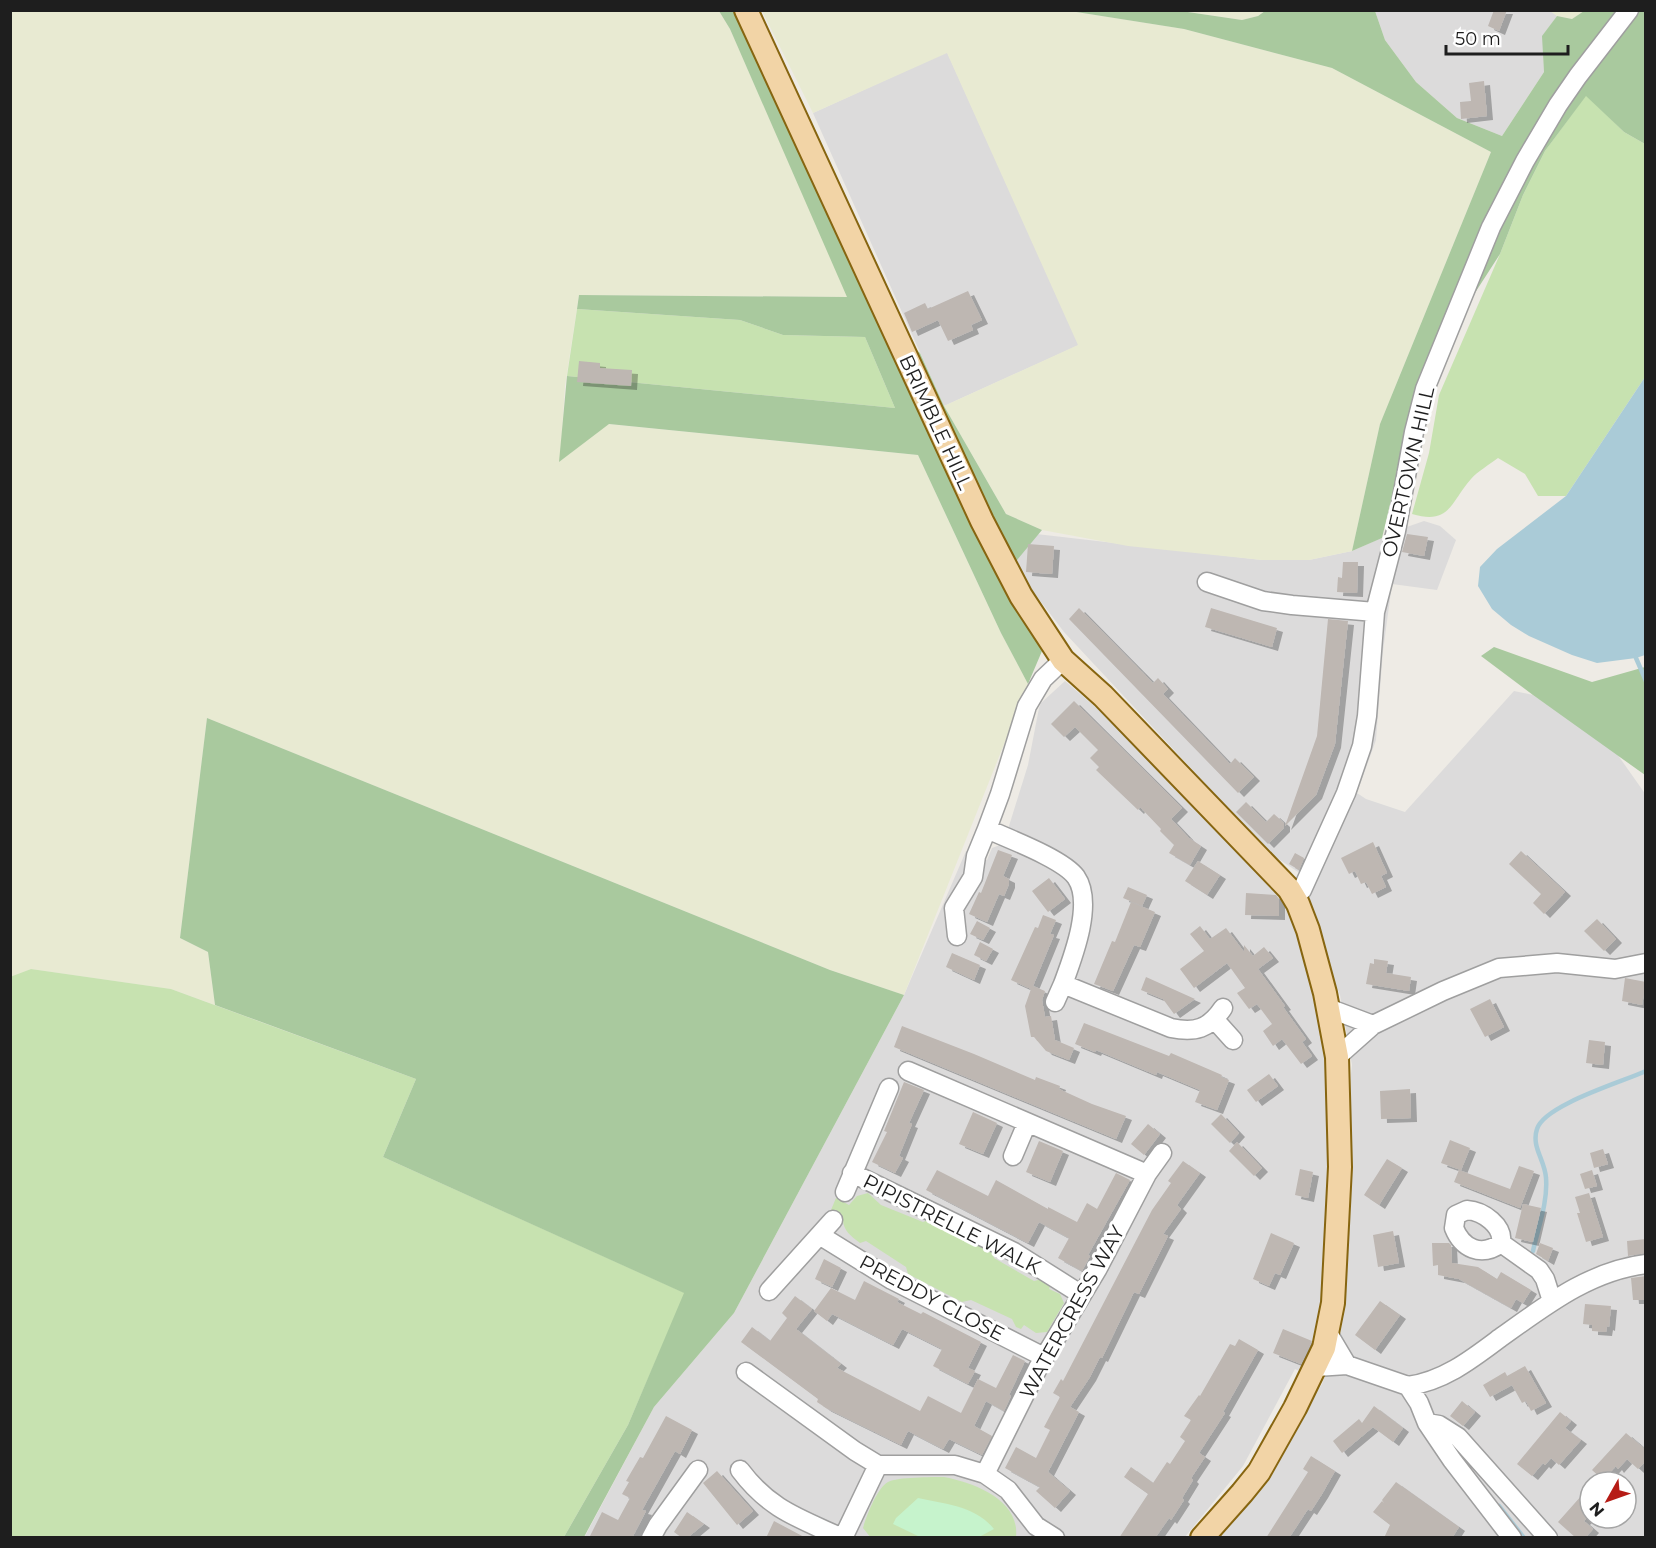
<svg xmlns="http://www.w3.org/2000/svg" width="1656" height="1548" viewBox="0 0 1656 1548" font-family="Montserrat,sans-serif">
<defs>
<filter id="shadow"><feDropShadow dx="6" dy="4" stdDeviation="0" flood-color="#0004"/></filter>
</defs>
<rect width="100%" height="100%" fill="#eeebe5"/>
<!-- residential -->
<path fill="#dcdbdb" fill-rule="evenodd" d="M1550,10L1557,16L1543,36L1544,72L1502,136L1457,118L1416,82L1385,40L1375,11Z
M947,52L1079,345L944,406L813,113Z
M1424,521L1440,526L1456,540L1437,590L1392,584L1383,651L1376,740L1357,793L1366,799L1405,812L1514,691L1533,695L1615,751L1646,795L1645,1537H1219L1276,1465L1305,1410L1322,1384L1341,1330L1351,1206V1074L1352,1065L1340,995L1324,955L1301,874L1271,854L1064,632L1032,590L1001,539L1019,532L1262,560H1309L1352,551L1404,528ZM1590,1482H1626V1518H1590Z
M1065,681L1107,717L1238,854L1277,892L1285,900L1297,926L1320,1007L1333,1101L1324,1315L1304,1373L1295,1369L1243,1466L1185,1537L584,1538L654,1407L734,1313L904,995L966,851L987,860L992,848L1000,845L1009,826L1028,765L1039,708L1041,703Z"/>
<!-- farmland -->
<path fill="#e8ead2" d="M11,11H719L730,29L848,297L579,295L565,386L560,461L608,424L918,455L1001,633L1028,684L904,995L830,970L207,718L180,938L208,952L215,1005L171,989L31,969L11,977Z
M762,11H1070L1184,29L1332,68L1491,152L1380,424L1352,551L1309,560H1262L1128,546L1042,530L1006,514L944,406L1078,345L947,53L813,113Z
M1181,11H1265L1258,16L1242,20Z
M1550,11H1584L1572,19L1557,16Z"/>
<!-- grass -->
<path fill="#c7e2b0" d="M1586,95L1624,132L1645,144V377L1566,496H1538L1525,474L1498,458C1489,465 1478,471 1471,479C1450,503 1450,525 1412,514L1429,453L1439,395L1500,254L1523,195L1545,151Z
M577,309L740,320L783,335L865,337L895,408L567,376Z
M31,969L171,989L416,1079L383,1157L685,1293L628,1425L564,1537L11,1538L10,977Z
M868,1193L881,1205L923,1222L933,1218L991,1249L994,1258L1034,1281L1043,1279L1051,1284L1049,1289L1060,1294L1064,1303L1047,1332L1036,1333L1024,1325L1021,1329L1016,1327L1012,1319L971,1300L962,1302L908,1274L906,1267L866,1241L860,1243C851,1236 842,1230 843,1217L831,1210L836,1198L849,1205L857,1196Z
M944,1477C975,1483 1020,1500 1016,1537L871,1538L863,1528C866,1517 877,1488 888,1482C898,1477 931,1477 944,1477Z"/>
<!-- forest -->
<path fill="#a9c99e" d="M719,11H736L877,314L920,353L944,406L1006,514L1042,530L1002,578L1042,651L1028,684L1001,633L918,455L609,424L559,462L567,376L895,408L865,337L783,335L740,320L577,309L579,295L847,297L730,29Z
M1070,11H1181L1242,20L1258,16L1265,11H1375L1385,40L1416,82L1457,118L1502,136L1544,72L1542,36L1557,16L1572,19L1584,11H1645V144L1624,132L1586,96L1545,151L1523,195L1500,254L1424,372L1401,458L1382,538L1352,551L1380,424L1491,152L1332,68L1184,29Z
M1494,647L1592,682L1645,667V775L1533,695L1481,656Z
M207,718L830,970L904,995L734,1313L654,1407L584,1537H564L628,1425L684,1293L383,1157L416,1079L215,1005L208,952L180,938Z"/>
<!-- park -->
<path fill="#c6f3cc" d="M918,1498C945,1504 976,1506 994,1529L979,1537H920L893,1524L896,1518Z"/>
<!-- water -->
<path fill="#aacbd7" d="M1645,377V655L1636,658L1597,663L1572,655L1529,636L1511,625L1492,609L1478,586L1480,567L1497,549L1566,496Z"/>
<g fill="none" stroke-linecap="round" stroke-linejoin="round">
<!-- stream -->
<path stroke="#aacbd7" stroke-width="4.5" d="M1636,658L1646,681
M1533,1251C1538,1228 1548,1202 1546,1178C1545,1160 1531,1147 1537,1129C1544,1105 1622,1082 1646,1071
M1499,1506L1524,1538"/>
</g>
<!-- building -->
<path fill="#beb7b2" filter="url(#shadow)" d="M1494,10H1507L1499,31L1488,26Z
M1484,81L1487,116L1461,119L1460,102L1471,101L1469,83Z
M968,291L982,320L971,325L973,330L948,341L938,320L912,332L904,313L925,303L928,309Z
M579,361L600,363V368L632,370L631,386L577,382Z
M1407,534L1428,537L1424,556L1402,552Z
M1028,544L1054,546L1052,574L1026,572Z
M1343,562H1358L1357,593L1337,592L1338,577L1342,578Z
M1079,608L1153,683L1158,678L1168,689L1163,694L1230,764L1235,758L1254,777L1238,793L1069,619Z
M1211,608L1277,628L1272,647L1205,627Z
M1328,619L1348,621L1335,744L1316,795L1285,826L1317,736Z
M1074,701L1182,808L1171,819L1189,838L1201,846L1190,865L1169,853L1174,845L1160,831L1161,829L1140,807L1138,810L1096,770L1099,767L1090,758L1098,750L1075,727L1064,737L1051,724Z
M1246,802L1266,822L1274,814L1284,823V828L1268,844L1236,812Z
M1373,842L1387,873L1381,876L1386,887L1372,894L1366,882L1361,884L1355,871L1349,874L1341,858Z
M998,850L1012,855L1003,876L1009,879V884L1004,896L999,894L987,922L969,914L979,892L981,893Z
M1521,851L1565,892L1544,914L1533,903L1541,894L1509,864Z
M1295,853L1304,858L1299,870L1289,864Z
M1198,861L1220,875L1207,895L1185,881Z
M1049,878L1065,899L1048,912L1032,891Z
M1128,887L1147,895L1142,906L1123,898Z
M1246,893L1276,895L1279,899V916L1245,915Z
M1131,902L1155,912L1140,947L1134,945L1113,991L1094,984L1112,941L1115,942Z
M1043,915L1056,920L1050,934L1054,935L1033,986L1045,991L1042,1000L1045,1017L1051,1016L1055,1040L1074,1048L1069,1060L1046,1051L1034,1037H1031L1025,1006L1031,989L1011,980L1035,927L1038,928Z
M1597,919L1616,939L1604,951L1584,931Z
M977,921L990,928L983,940L970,934Z
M1200,926L1210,939L1226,928L1244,952V945L1253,956L1264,947L1273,958L1258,969L1285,1006L1283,1007L1306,1039L1302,1042L1312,1056L1301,1064L1282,1039L1273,1046L1263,1031L1272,1024L1257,1004L1249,1009L1237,993L1245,988L1227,963L1194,988L1180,969L1204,951L1190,934Z
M980,942L993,949L986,961L974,955Z
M952,953L980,965L974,980L946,967Z
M1374,959L1388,961L1386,973L1411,977L1409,991L1366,984L1370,963L1374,964Z
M1146,977L1195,999L1174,1014L1163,999L1141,990Z
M1625,978L1646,982V994H1644L1642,1005L1622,1001Z
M1490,999L1504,1027L1485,1037L1470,1009Z
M1084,1023L1169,1056L1171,1053L1222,1075L1221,1077L1229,1080L1217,1110L1195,1102L1200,1090L1157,1072L1156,1075L1096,1050L1095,1052L1075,1044Z
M902,1026L974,1054L1035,1080L1036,1077L1060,1086L1059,1089L1092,1104L1126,1116L1116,1139L894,1047Z
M1589,1040L1605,1042L1603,1065L1586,1063Z
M1269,1074L1278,1086L1256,1102L1247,1090Z
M904,1082L924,1090L909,1123L912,1124L899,1156L903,1158L895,1173L872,1162L887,1132L884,1131Z
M1410,1089L1411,1118L1381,1119L1380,1091Z
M973,1112L997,1123L983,1154L959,1144Z
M1221,1114L1239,1133L1230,1143L1211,1124Z
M1148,1124L1160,1134L1144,1155L1131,1144Z
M1450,1140L1470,1148L1461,1170L1441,1163Z
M1039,1141L1063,1151L1050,1182L1026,1172Z
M1237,1142L1262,1168L1254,1176L1229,1151Z
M1603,1149L1608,1164L1594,1168L1590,1153Z
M1387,1159L1402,1168L1379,1205L1364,1195Z
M1183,1161L1200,1173L1177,1205L1181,1209L1163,1234L1168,1236L1139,1294L1134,1292L1102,1358L1100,1357L1090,1377L1070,1407L1079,1412L1048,1472L1070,1491L1055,1508L1036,1491L1040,1487L1005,1468L1016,1447L1036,1458L1050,1430L1044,1427L1060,1397L1053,1393L1061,1379L1063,1381L1152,1210L1171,1183L1168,1181Z
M1519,1166L1534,1171L1520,1208L1454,1182L1459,1170L1510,1189Z
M1300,1169L1313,1172L1308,1198L1295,1195Z
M937,1170L988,1196L996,1180L1048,1209V1207L1077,1222L1087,1203L1097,1209L1116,1173L1130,1180L1088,1255L1090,1256L1082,1271L1058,1258L1069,1238L1039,1222L1028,1243L926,1190Z
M1592,1170L1597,1186L1585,1189L1580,1174Z
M1589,1193L1603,1237L1586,1242L1577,1213H1580L1575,1197Z
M1523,1204L1541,1208L1533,1242L1515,1238Z
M1393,1231L1399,1263L1378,1267L1373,1235Z
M1271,1233L1294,1243L1280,1275L1275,1273L1269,1286L1253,1279Z
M1646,1239V1253L1628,1256L1627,1241Z
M1432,1243H1449L1451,1245L1452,1263L1478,1267L1497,1279L1501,1272L1531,1290L1523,1303L1516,1299L1511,1308L1459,1279L1438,1275V1265L1433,1266Z
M1540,1243L1553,1248L1548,1261L1536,1254Z
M824,1259L841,1268L832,1287L815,1279Z
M1646,1276V1300H1633L1631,1278Z
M864,1281L899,1299L897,1302L921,1314L923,1312L981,1342L968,1368L975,1371L968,1384L933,1366L942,1349L902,1329L893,1345L832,1314L827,1321L814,1311L831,1288L855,1300Z
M795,1296L812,1309L796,1329L841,1364L837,1368L920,1411L928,1396L961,1413L978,1379L996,1388L1013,1355L1025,1361L1009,1395L1011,1396L1004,1411L986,1401L974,1426L992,1436L982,1455L949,1439L943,1449L908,1431L901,1445L826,1408L817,1402L818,1399L741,1342L752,1327L770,1341L787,1318L782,1313Z
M1380,1301L1400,1315L1375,1350L1355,1335Z
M1585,1304L1611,1306L1609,1327L1607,1326L1606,1332L1592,1331V1325L1583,1324Z
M1283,1329L1312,1341L1301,1364L1273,1353Z
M1239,1339L1258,1350L1223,1412L1225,1413L1199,1453L1205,1457L1191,1478L1193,1480L1182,1498L1184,1500L1171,1520L1169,1518L1155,1538H1119L1148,1494L1124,1477L1131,1467L1153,1483L1167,1462L1170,1464L1185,1441L1180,1437L1191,1420L1184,1416L1199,1395L1200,1396L1230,1344L1235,1346Z
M1525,1366L1546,1403L1531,1411L1526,1401L1522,1403L1507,1376Z
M1505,1372L1512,1385L1490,1397L1483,1385Z
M1462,1401L1475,1412L1463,1426L1450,1416Z
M1374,1406L1403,1428L1393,1442L1373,1427L1342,1453L1333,1441L1359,1419L1362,1423Z
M1560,1412L1571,1421L1565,1428L1581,1440L1559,1465L1551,1458L1545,1465L1543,1463L1532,1476L1517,1464Z
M666,1416L692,1430L680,1454L675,1451L642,1510L646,1511L632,1538H589L602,1512L618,1520L630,1498L622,1494L629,1482L626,1481L640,1457L643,1458Z
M1626,1433L1646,1450V1461L1638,1469L1627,1459L1618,1469L1616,1466L1603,1480L1592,1470Z
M1311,1456L1335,1471L1322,1494L1311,1511L1308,1509L1289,1538H1266L1308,1472L1303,1469Z
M717,1471L753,1511L737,1525L703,1483Z
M1396,1482L1459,1527L1452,1538H1384L1390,1525L1373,1512L1382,1501L1384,1503L1382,1500Z
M1590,1486V1514L1584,1521L1593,1529L1585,1538H1576L1558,1522Z
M687,1512L704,1524L687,1538H682L674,1532Z
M774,1521L806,1538H766Z"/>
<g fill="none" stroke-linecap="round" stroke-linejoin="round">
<!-- minor casing -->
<g stroke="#9f9f9f" stroke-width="21">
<path id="minor" d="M1207,582L1263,601L1292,605L1375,612
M1063,660L1043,679L1027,706L1000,794L987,829C1009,839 1063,859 1076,877C1094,903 1073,957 1063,984L1171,1028C1195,1033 1209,1029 1223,1008
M1295,897L1302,890L1346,793L1362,746L1367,716L1375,612L1396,531L1414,432L1425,389L1491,227L1525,161L1558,105L1578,76L1629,10
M957,936L954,908L973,877L976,856L987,829
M1055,1002L1063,984
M1328,1008L1373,1025L1443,991L1499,968L1557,963L1615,969L1646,963
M1215,1020L1233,1040
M1337,1057L1373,1025
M908,1071L1147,1174
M1013,1156L1027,1123
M852,1173L1014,1252L1082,1295
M845,1192L889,1088
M821,1236L892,1280L1044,1357
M1501,1243C1504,1226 1483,1211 1467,1210L1456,1215L1454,1228C1462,1248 1481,1258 1501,1243L1539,1270L1545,1279L1552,1301
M769,1291L833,1220
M1328,1333L1347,1365
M1316,1367L1347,1365L1408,1386L1419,1403L1427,1423L1452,1460L1512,1538
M746,1372L855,1451L878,1465H955L985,1474L1008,1490L1036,1526L1055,1538
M1408,1386C1444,1381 1472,1359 1500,1338C1545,1306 1589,1271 1646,1264
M1427,1423L1439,1425L1458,1437L1548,1538
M740,1470C770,1510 799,1518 842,1538
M985,1474L1038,1368L1098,1268L1147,1174L1162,1153
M651,1538L658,1525L698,1470
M843,1538L878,1465"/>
</g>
<!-- major casing -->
<g stroke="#876510" stroke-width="26">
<path id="major" d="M746,10L982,521L1021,596L1063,660L1103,696L1289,889L1298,904L1308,930L1325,993L1337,1057L1340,1167L1333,1303L1324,1348L1295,1408L1259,1472L1242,1493L1202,1538"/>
</g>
<!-- minor -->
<use href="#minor" stroke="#fff" stroke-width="18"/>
<!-- major -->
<use href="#major" stroke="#f2d4a6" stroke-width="22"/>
</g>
<g text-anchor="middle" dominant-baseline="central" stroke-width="6" stroke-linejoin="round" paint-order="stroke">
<!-- street labels -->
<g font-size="20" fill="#1e1e1e" stroke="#fff">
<text transform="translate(936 422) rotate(65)">BRIMBLE HILL</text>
<text transform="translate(1408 472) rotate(-77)">OVERTOWN HILL</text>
<text transform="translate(952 1224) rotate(27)">PIPISTRELLE WALK</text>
<text transform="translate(932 1298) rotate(28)">PREDDY CLOSE</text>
<text transform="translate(1072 1312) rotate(-61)">WATERCRESS WAY</text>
</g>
</g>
<!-- border -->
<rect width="1656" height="1548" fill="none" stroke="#1e1e1e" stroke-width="24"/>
<!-- north arrow -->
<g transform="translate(1608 1500) rotate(230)"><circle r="28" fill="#ffffff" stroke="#a5a5a5" stroke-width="1.5"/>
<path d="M0-4.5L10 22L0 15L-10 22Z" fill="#b61c16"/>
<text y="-9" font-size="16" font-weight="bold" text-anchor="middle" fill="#1e1e1e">N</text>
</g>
<!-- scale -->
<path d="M1446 45v9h122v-9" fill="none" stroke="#1e1e1e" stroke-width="3"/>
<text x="1455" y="45" font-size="18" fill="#1e1e1e" stroke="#ffffff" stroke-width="4.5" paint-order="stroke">50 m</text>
</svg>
